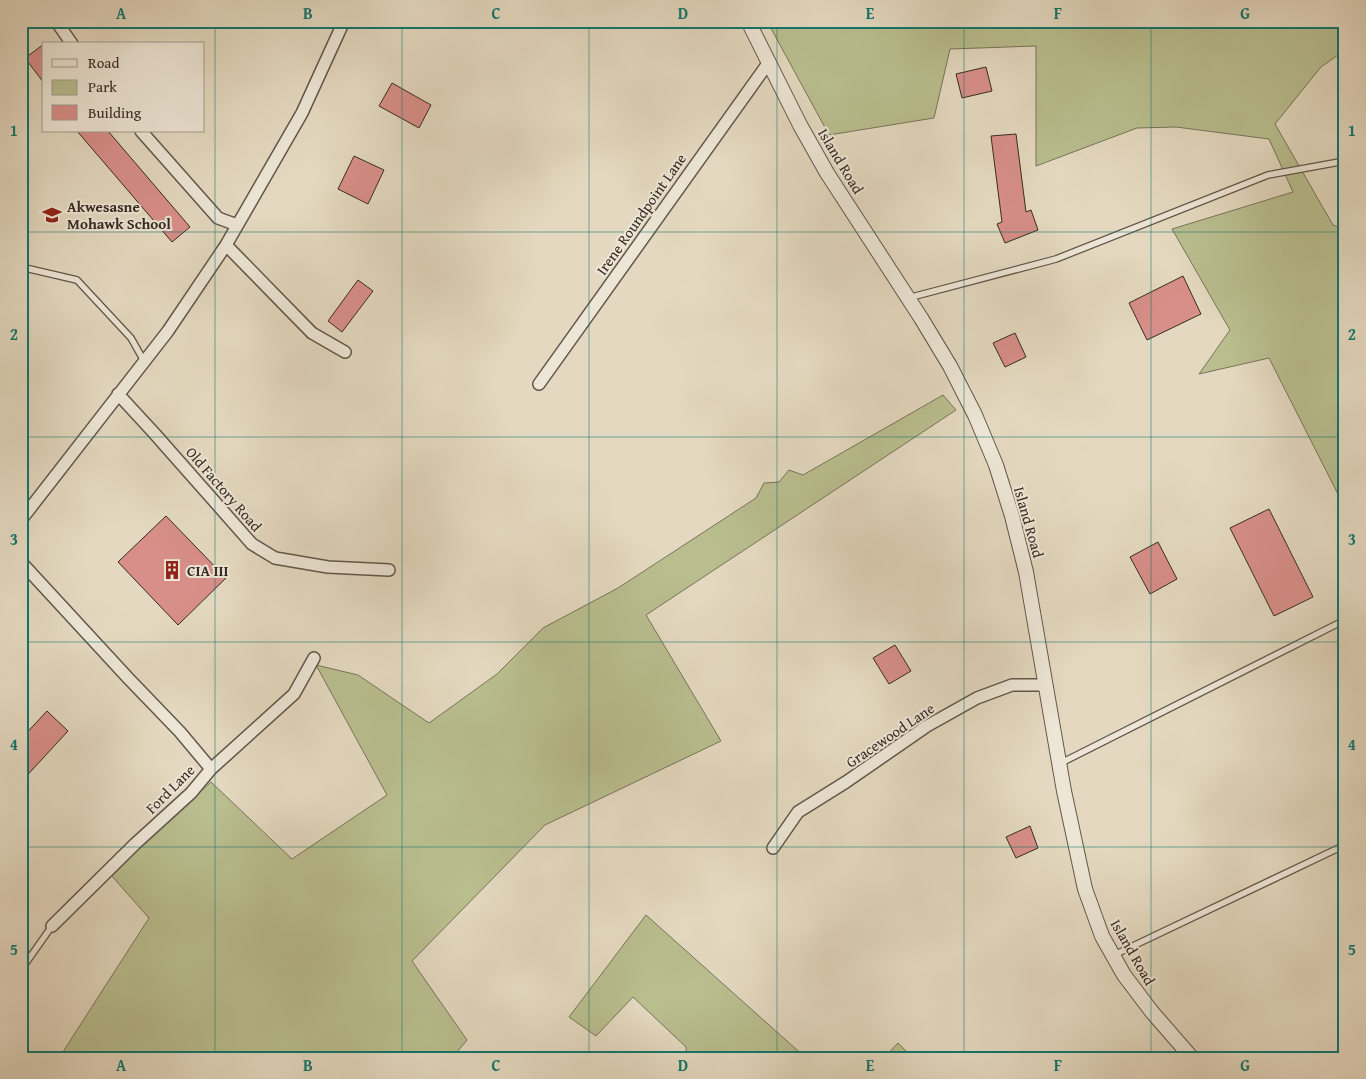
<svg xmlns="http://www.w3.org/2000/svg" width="1366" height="1079" viewBox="0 0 1366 1079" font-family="'Gentium Book Plus',serif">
<rect width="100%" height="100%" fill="#e4d9c0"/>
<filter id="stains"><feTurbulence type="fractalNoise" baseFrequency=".004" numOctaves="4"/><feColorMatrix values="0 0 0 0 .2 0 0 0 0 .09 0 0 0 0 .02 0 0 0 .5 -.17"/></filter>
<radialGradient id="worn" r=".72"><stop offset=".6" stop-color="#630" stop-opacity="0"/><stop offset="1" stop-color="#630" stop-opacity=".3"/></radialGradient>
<!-- green -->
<path fill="#b9be8f" stroke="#78745a" d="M767,21H1345V50L1321,67L1275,124L1333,225L1345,230V508L1269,358L1199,374L1230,330L1172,229L1293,192L1269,139L1176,127L1137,128L1036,166V46L950,49L934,118L829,135Z
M943,395L956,410L646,615L721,741L545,825L412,961L467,1040L452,1058H59L149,918L110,874L211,782L292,859L387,795L316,665L358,675L429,723L497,674L543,628L618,588L756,498L764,483L779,482L789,470L803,475Z
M646,915L806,1058H687L686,1047L633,997L596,1036L569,1017Z
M898,1043L913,1058H884Z"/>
<!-- building -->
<path fill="#d88f89" stroke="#372a24" d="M44,44V83L25,58Z
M986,67L992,91L962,98L956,74Z
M392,83L431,105L419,128L379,106Z
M77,131H108L190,227L172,242Z
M1016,134L1026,212L1031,210L1038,230L1005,243L997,224L1002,222L991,136Z
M354,156L384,170L368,204L338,189Z
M1183,276L1201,314L1147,340L1129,303Z
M358,280L373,291L342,332L328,321Z
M1015,333L1026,357L1005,367L993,343Z
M1269,509L1313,597L1274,616L1230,528Z
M166,516L226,578L178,625L118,562Z
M1158,542L1177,579L1150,594L1130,557Z
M895,645L911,671L889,684L873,658Z
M47,711L68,731L21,782V739Z
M1030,826L1038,848L1016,858L1006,837Z"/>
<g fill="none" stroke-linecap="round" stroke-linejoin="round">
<!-- service casing -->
<g stroke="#62564b" stroke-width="8">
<path id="service" d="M21,267L77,280L131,338L144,361
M908,298L1056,259L1268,175L1345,161
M1059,764L1345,620
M1114,955L1345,845
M21,970L52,926"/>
</g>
<!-- minor casing -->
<g stroke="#62564b" stroke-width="14">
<path id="minor" d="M56,21L72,44
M141,131L218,218L237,225
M226,245L312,333L345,352
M539,384L769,62
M118,394L154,433L252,544L275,558L328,567L389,570
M21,520L168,331L226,245L302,113L344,21
M21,562L128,678L180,732L211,769
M773,848L798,812L846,782L927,726L977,698L1012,685H1045
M52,926L135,844L191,793L211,769L294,694L314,658"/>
</g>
<!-- tertiary casing -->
<g stroke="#62564b" stroke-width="16">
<path id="tertiary" d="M748,21L800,125L827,173L921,318L950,366L975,415L996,465L1012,516L1026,572L1064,791L1085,889L1102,936L1124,975L1152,1012L1192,1058"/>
</g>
<!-- service -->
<use href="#service" stroke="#ede6d6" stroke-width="5.5"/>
<!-- minor -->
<use href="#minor" stroke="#ede6d6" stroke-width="11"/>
<!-- tertiary -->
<use href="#tertiary" stroke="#ede6d6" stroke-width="14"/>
</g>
<!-- grid -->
<path fill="none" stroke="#0f766e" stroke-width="1" stroke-opacity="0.55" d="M215,21V1058M402,21V1058M589,21V1058M777,21V1058M964,21V1058M1151,21V1058M21,232H1345M21,437H1345M21,642H1345M21,847H1345"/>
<!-- icons -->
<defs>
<g id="school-bare" transform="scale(1.5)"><path d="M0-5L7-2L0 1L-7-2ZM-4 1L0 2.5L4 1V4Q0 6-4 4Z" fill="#8f2418" stroke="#ede6d6" stroke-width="2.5" paint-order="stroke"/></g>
<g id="building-bare" transform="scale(1.5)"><path d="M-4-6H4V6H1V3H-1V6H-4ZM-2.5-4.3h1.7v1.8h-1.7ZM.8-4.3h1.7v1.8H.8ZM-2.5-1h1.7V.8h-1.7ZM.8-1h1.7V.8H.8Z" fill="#8f2418" stroke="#ede6d6" stroke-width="2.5" paint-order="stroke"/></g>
</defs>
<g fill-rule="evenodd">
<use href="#school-bare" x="52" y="215"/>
<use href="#building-bare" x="172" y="570"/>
</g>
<g text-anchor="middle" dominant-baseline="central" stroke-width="4" stroke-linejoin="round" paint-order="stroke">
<!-- street labels -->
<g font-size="15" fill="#372a24" stroke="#ede6d6">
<text transform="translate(841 161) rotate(59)">Island Road</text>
<text transform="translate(641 214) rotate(-55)">Irene Roundpoint Lane</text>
<text transform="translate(224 489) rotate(49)">Old Factory Road</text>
<text transform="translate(1029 522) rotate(74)">Island Road</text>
<text transform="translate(890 735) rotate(-34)">Gracewood Lane</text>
<text transform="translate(170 789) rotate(-45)">Ford Lane</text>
<text transform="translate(1133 952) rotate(60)">Island Road</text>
</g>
<!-- poi labels -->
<g font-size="15" font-weight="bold" fill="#372a24" stroke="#ede6d6" text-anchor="start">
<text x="67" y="206">Akwesasne<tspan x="67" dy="17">Mohawk School</tspan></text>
<text x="187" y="570">CIA III</text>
</g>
</g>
<!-- margin -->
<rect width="1366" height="1079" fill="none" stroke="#e4d9c0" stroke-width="55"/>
<!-- legend -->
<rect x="42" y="42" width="162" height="90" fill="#ede6d6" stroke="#a49b8f"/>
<rect x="52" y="59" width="25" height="8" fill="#ede6d6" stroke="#a49b8f"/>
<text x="88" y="68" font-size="15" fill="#372a24">Road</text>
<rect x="52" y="80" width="25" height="15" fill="#b9be8f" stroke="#a49b8f"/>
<text x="88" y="92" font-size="15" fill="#372a24">Park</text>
<rect x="52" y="105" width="25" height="15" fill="#d88f89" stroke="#a49b8f"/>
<text x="88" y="118" font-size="15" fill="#372a24">Building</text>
<rect x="28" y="28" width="1310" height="1024" fill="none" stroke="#0f766e" stroke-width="2"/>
<g font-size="16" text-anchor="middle" font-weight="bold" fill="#0f766e">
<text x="121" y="19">A</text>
<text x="308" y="19">B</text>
<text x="496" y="19">C</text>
<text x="683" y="19">D</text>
<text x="870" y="19">E</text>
<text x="1058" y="19">F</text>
<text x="1245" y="19">G</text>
<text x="14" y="136">1</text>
<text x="1352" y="136">1</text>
<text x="14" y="340">2</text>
<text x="1352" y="340">2</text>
<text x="14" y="545">3</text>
<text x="1352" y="545">3</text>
<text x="14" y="750">4</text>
<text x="1352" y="750">4</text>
<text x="14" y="955">5</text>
<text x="1352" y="955">5</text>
<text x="121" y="1071">A</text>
<text x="308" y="1071">B</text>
<text x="496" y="1071">C</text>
<text x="683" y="1071">D</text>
<text x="870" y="1071">E</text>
<text x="1058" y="1071">F</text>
<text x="1245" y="1071">G</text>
</g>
<rect width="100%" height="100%" filter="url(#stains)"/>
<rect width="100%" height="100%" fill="url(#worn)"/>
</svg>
